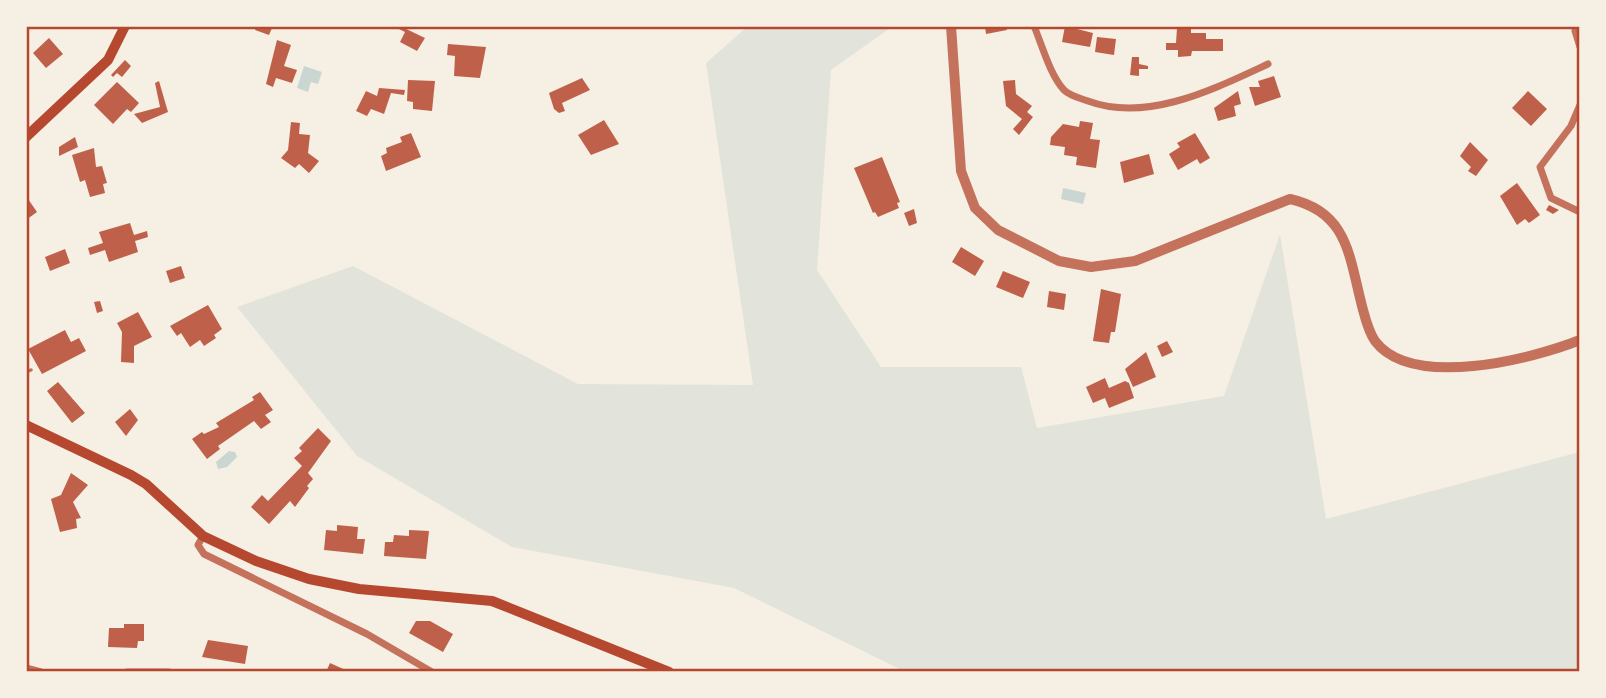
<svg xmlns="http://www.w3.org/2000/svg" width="1606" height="698" viewBox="0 0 1606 698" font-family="Montserrat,sans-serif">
<rect width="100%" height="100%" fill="#f6efe4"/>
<!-- green -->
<path fill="#e2e4dc" d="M748,26H893L831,70L817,270L881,367H1021L1037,428L1224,396L1280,234L1326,519L1580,452V672H906L734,588L512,547L357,456L237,307L353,266L578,384L753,385L706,63Z"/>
<!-- water -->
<path fill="#c9d6d2" d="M304,66L322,72L318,84L311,82L308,92L297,88Z
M1063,188L1086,193L1083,204L1061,199Z
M229,451L235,452L237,457L227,467L218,469L216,462Z"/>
<!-- building -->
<path fill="#bf614a" d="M256,26H266L272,28L269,35L255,30Z
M400,26L425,38L417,51L400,42L405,32L399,29Z
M985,26H1006L1007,30L986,34Z
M1065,26L1093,33L1090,47L1062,42Z
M1177,28H1191V33H1206V39H1223V51H1192L1191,56L1178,57V50H1166V43H1176Z
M1097,37L1116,39L1114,55L1095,52Z
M49,38L63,54L46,68L33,53Z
M277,40L291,45L284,66L297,70L292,83L276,78L273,87L266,84Z
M448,44L486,47L480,78L454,76L455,56L447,55Z
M1132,57H1139V64L1148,66V69H1139V76L1130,75Z
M125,60L131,66L122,77L117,73L113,77L111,75Z
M1274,76L1281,97L1255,106L1249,87H1260L1258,81Z
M582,78L590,90L562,103L565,111L559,113L554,109L549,93Z
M408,80L435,81L432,111L413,109V102L407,101Z
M1015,80L1016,94L1032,106L1027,112L1033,117L1019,135L1013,129L1022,119L1006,106L1003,81Z
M159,81L168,112L142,123L134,114L160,107L155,83Z
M117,82L139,103L131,112L127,109L113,124L94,105Z
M379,88L405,90L404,95L391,93L384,114L371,109L367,116L356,111L366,91L377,96Z
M1238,91L1241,104L1234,106L1236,116L1218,121L1214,108Z
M1528,91L1547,109L1531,126L1512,108Z
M604,120L619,144L591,155L578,135Z
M1080,121L1093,123L1090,139L1100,140L1096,168L1076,165L1077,157L1064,155L1065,147L1050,145L1051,137L1063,124L1079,127Z
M291,122L300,123L299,134L310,135L308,153L319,161L309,173L299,164L295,168L281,158L288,150Z
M411,133L421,157L386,171L381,156L387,153L386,148L402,142L400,137Z
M1195,133L1210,158L1200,164L1197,159L1178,170L1169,154L1180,147L1177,143Z
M75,137L78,147L59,156V147Z
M1470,142L1488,160L1476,176L1468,171L1471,167L1460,156Z
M94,148L96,167L102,166L107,183L103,184L105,193L90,197L85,180L80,182L72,155Z
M1149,154L1154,174L1124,183L1120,162Z
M882,157L900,202L897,203L899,208L878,217L875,212L873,213L854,168Z
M1517,183L1540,215L1529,223L1525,219L1517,225L1500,196Z
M26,196L37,212L26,220Z
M1549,205L1559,210L1553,214L1546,210Z
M914,209L917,223L909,226L904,213Z
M130,223L134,235L147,231L148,237L135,241L138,252L109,262L105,250L90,255L88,248L103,243L99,232Z
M961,247L984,261L975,276L952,262Z
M65,249L70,263L50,271L45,257Z
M181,266L185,278L170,283L166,271Z
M1003,271L1030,282L1023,298L996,287Z
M1101,289L1121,294L1115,332H1111L1109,343L1093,341Z
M1049,291L1066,294L1064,310L1047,307Z
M100,301L103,311L97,313L94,302Z
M208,305L222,329L214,335L216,338L204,346L200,340L190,347L181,333L177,336L170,326Z
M138,312L152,337L134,346V363L121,362L122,332L117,323Z
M65,330L71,342L79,338L86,351L42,374L28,349Z
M1167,341L1173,352L1162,357L1157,346Z
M1146,352L1156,377L1133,387L1125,369Z
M1105,378L1109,388L1125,381L1129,383L1134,398L1109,408L1105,398L1093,403L1086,387Z
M58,382L85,413L72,423L47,391Z
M260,392L273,410L265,415L271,422L261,429L254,421L218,446L220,449L207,459L192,439L202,432L204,434L219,427L216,423L254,400L252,397Z
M130,409L138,420L126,436L115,422Z
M318,428L331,441L308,473L313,479L307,486L309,488L295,507L290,501L269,524L251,507L262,495L268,501L302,466L294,458L302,451L299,448Z
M71,473L88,485L73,502L81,518L76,519L77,528L60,532L51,499L61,495Z
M337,525L358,527L357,539H365L363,554L324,550L326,530L337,531Z
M409,530L429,531L426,559L384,556L385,542H393L394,535L409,536Z
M416,621H430L453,634L443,652L409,633Z
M124,624H144V641H138L137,648L108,647L109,628H124Z
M208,640L248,646L245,664L202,657Z
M330,663L350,672H326Z"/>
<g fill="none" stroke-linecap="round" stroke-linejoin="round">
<!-- service -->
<path stroke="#c5725c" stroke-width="3.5" d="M26,372L31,370"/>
<!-- minor -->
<path stroke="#c5725c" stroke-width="7" d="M1034,26C1042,45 1050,75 1064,90C1070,96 1080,98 1088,101C1147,123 1214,89 1268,64
M1575,31L1580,47
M1580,105L1571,126L1540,167L1551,198L1580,212
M203,536L198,545L204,554L367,634L432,672
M26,668L41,672
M127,672H169"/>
<!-- tertiary -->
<path stroke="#c5725c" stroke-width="10" d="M951,26L961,171L975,208L998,230L1059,261L1091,267L1135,261L1290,199C1348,212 1349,256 1362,306C1365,317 1368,331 1375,341C1412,390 1532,359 1580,340"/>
<!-- secondary -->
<path stroke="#b5482f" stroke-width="10" d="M26,137L108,60L125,26
M26,425L131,475L146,484L203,536L256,561L309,579L359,589L492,601L669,672"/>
</g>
<!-- border -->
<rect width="1606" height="698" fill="none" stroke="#f6efe4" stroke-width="56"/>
<rect x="28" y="28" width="1550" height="642" fill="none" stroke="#b5482f" stroke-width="2.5"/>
</svg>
